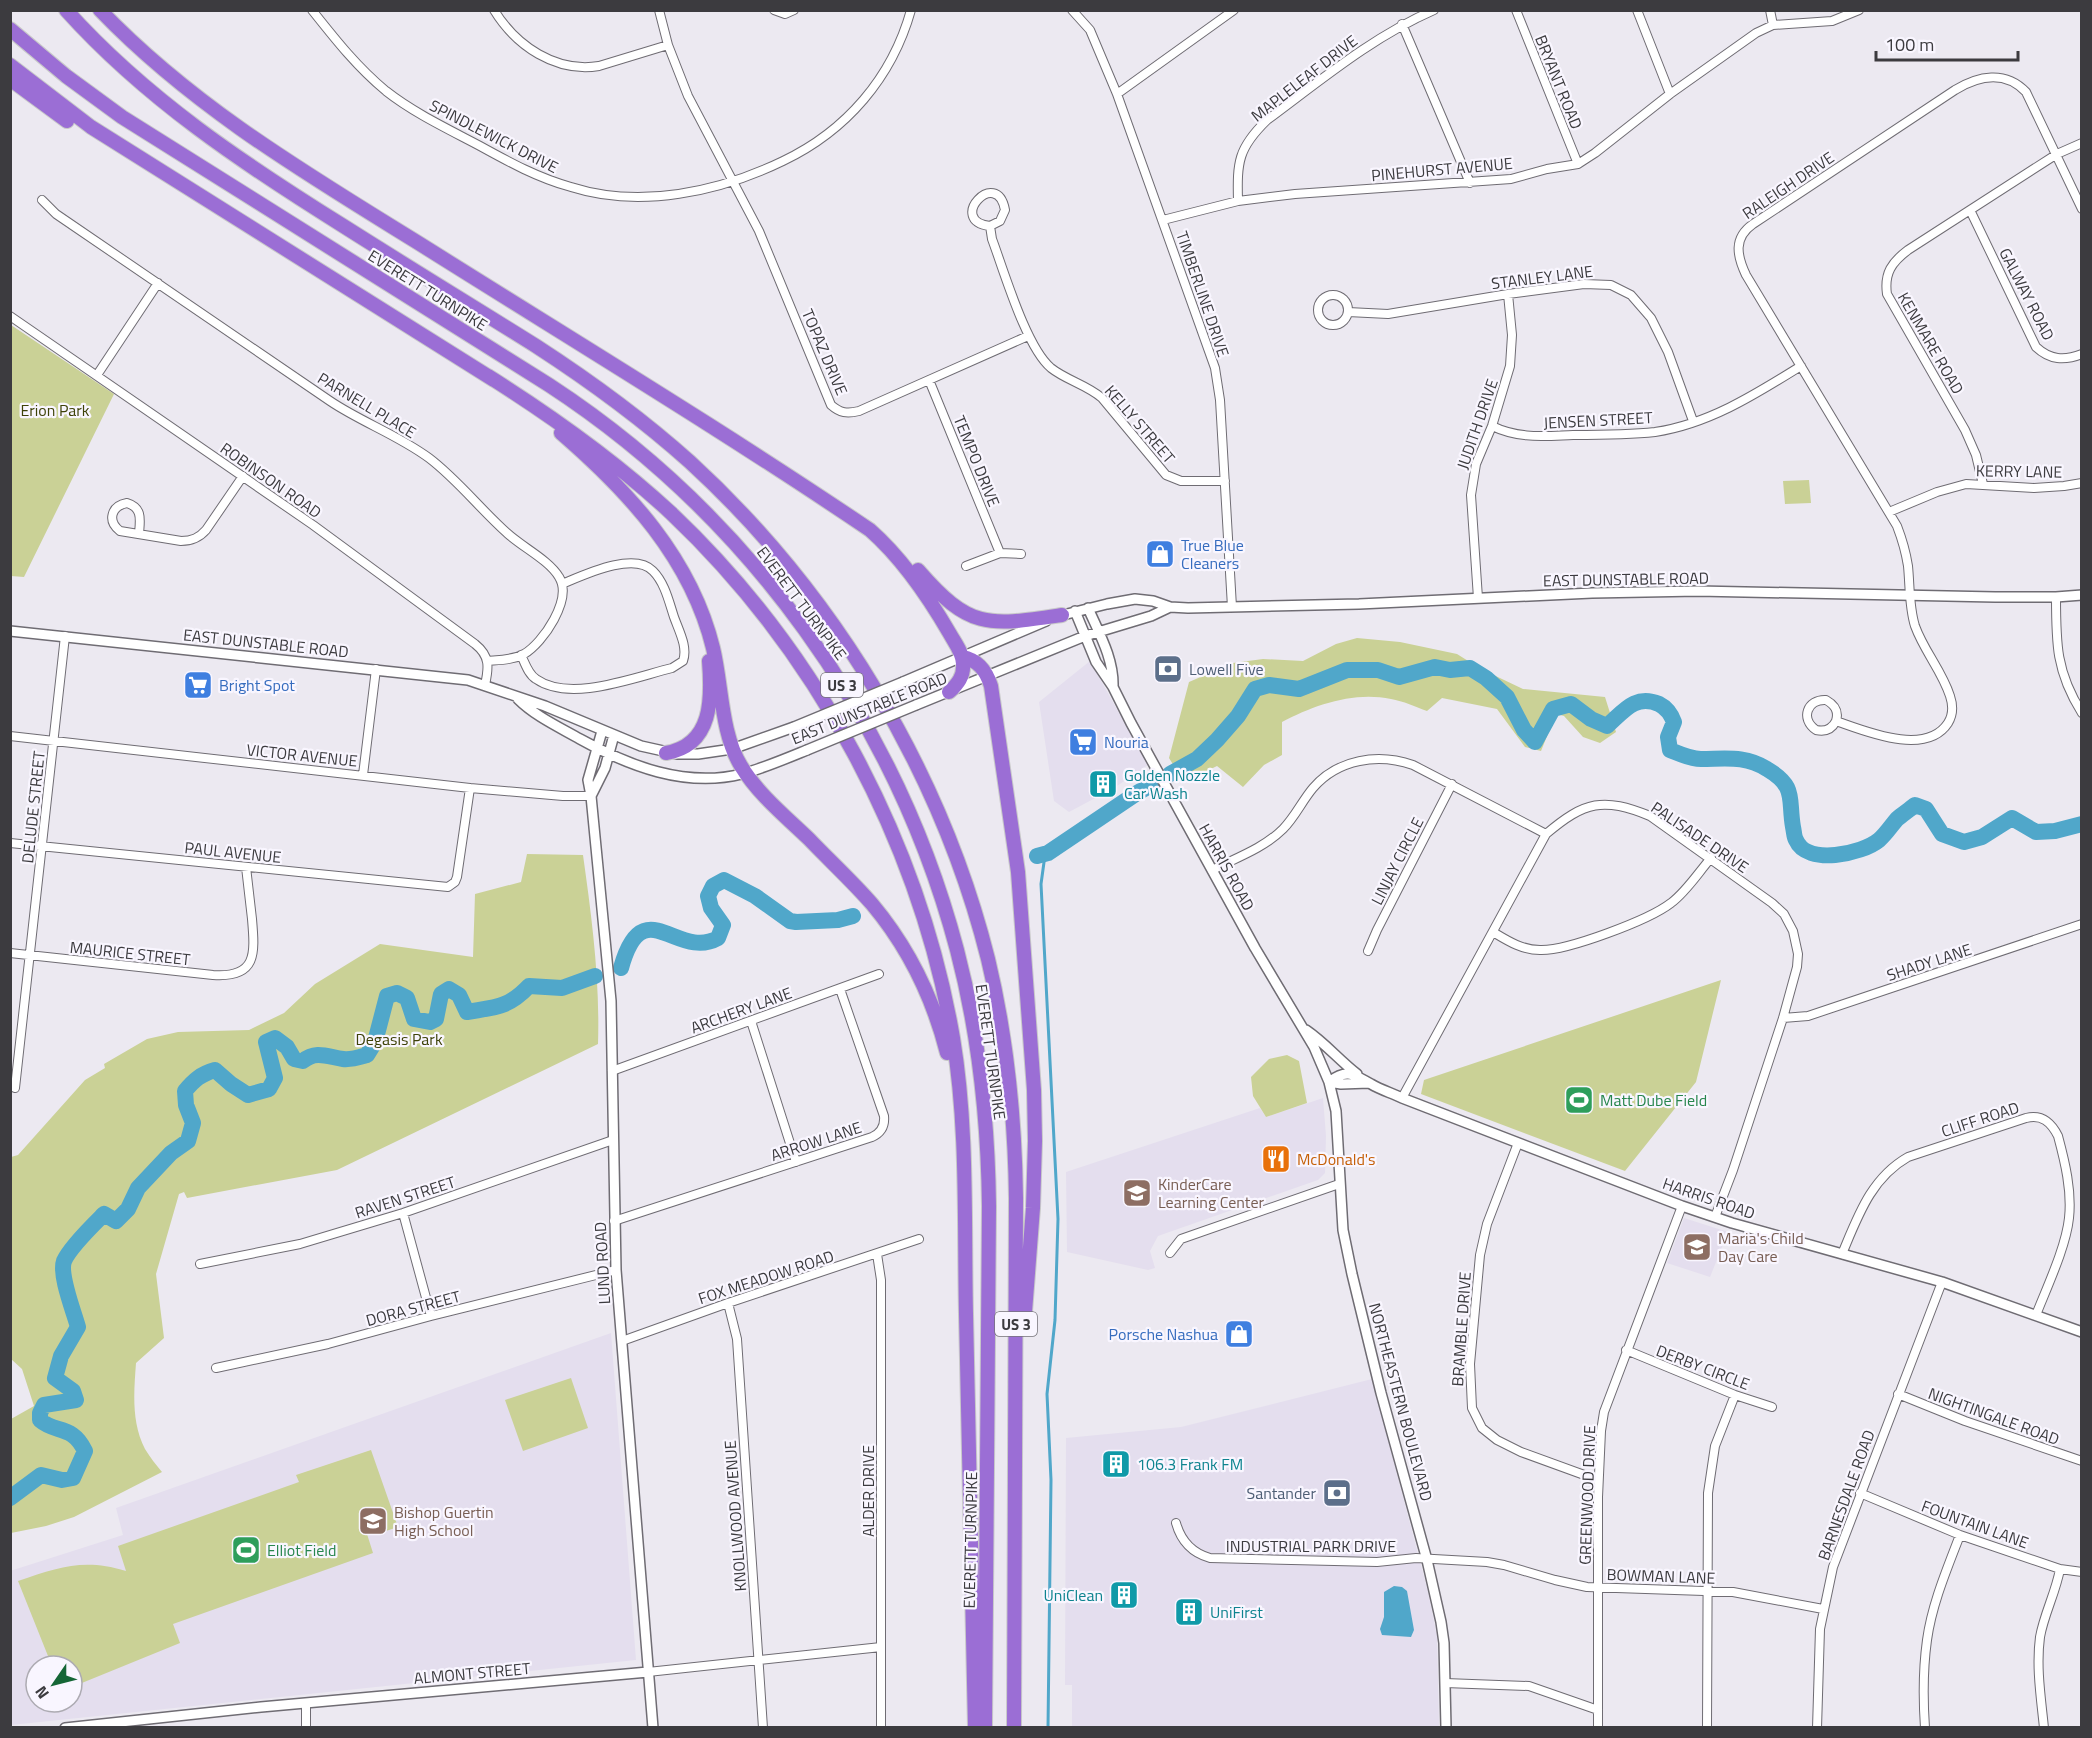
<svg xmlns="http://www.w3.org/2000/svg" width="2092" height="1738" viewBox="0 0 2092 1738" font-family="'Titillium Web',sans-serif">
<rect width="100%" height="100%" fill="#ece9f1"/>
<!-- built -->
<path fill="#e4deee" fill-rule="evenodd" d="M1090,661L1148,765L1114,788L1069,812L1054,801L1039,702Z
M1323,1098L1326,1136L1325,1173L1318,1180L1158,1236L1150,1251L1155,1268L1148,1270L1067,1252L1066,1172L1260,1108L1266,1117Z
M1684,1218L1728,1232L1710,1277L1667,1263Z
M611,1333L636,1660L11,1725L10,1571L123,1535L116,1508ZM36,1666H72V1702H36Z
M1372,1379L1428,1592L1437,1636L1439,1727H1072V1685H1065L1066,1438L1181,1427Z"/>
<!-- green -->
<path fill="#cad196" d="M11,325L114,394L24,577L11,576Z
M1809,480L1811,503L1785,504L1783,481Z
M1357,638L1400,642L1457,654L1481,669L1523,689L1605,697L1616,732L1600,743L1583,737L1564,716L1556,714L1541,751L1525,747L1497,709L1442,698L1427,711C1416,707 1403,701 1391,699C1354,691 1314,705 1282,722V755L1264,765L1243,787L1217,766L1184,782L1169,758L1189,682L1233,663L1263,659L1303,661L1336,644Z
M527,854L583,855C592,919 600,980 598,1044L337,1170L187,1198L184,1192L179,1194L156,1274L164,1338L136,1363C134,1391 131,1422 145,1449C150,1457 156,1465 162,1472L74,1517L46,1526L11,1533V1419L34,1406L22,1369L11,1359V1157L18,1155L85,1080L105,1068L104,1064L147,1039L178,1032L249,1030L284,1013L315,984L380,944L473,957L475,894L521,882Z
M1721,980L1696,1082L1625,1171L1421,1094L1424,1080Z
M1287,1055L1299,1061L1307,1103L1266,1117L1253,1096L1251,1077L1269,1059Z
M571,1378L588,1428L523,1451L505,1400Z
M371,1450L398,1527L377,1534H367L373,1553L173,1624L180,1643L72,1687V1666H52L18,1581C59,1567 84,1558 126,1571L118,1546L299,1482L296,1475Z"/>
<!-- water -->
<path fill="#50a7ca" d="M1394,1586L1402,1587L1407,1591L1414,1630L1411,1637L1382,1635L1380,1629L1384,1617V1592Z"/>
<g fill="none" stroke-linecap="round" stroke-linejoin="round">
<!-- stream -->
<path stroke="#50a7ca" stroke-width="3" d="M1045,855L1041,884L1058,1219L1055,1320L1047,1394L1051,1480L1048,1728"/>
<!-- river -->
<path stroke="#50a7ca" stroke-width="16" d="M1170,774L1197,759L1217,740L1238,716L1255,689L1269,685L1299,689L1347,670H1378L1399,677L1435,667L1450,670L1470,668L1486,678L1507,697L1524,730L1535,742L1553,709L1571,704L1591,719L1607,726C1624,711 1635,694 1659,704C1667,708 1671,714 1674,722L1668,737L1670,750C1680,754 1690,759 1701,759C1725,759 1745,755 1767,769C1797,787 1788,798 1793,827C1794,831 1794,837 1796,840C1807,866 1862,854 1879,840C1886,834 1891,826 1897,819C1903,814 1909,810 1915,805L1926,809L1942,834L1964,842L1982,837L2012,818L2036,832L2055,831L2082,824
M1037,856L1048,853L1137,793L1153,784
M621,968C643,889 677,961 718,938L723,925L711,908L708,896L713,886L724,880L755,896L790,921L796,922L838,920L853,916
M10,1498L41,1475L62,1480L73,1478L85,1451C72,1424 56,1434 40,1420V1413L44,1405L76,1400L73,1391L55,1378L61,1356L78,1327C74,1312 59,1275 64,1261C70,1247 93,1225 104,1214L116,1221L128,1209L138,1188L171,1153L188,1141L193,1123L186,1105L185,1091C194,1080 201,1074 215,1070L231,1084L248,1095L269,1089L275,1078L266,1042L275,1038L287,1047L294,1059L303,1061C316,1050 328,1057 343,1059C352,1060 360,1057 367,1055L375,1042L387,996L397,993L407,998L414,1019L430,1022L436,1019L441,994L449,989L459,995L467,1012C496,1007 508,1008 529,986L562,988L595,976"/>
<!-- minor casing -->
<g stroke="#6f6c73" stroke-width="10">
<path id="minor" d="M312,10C335,39 357,67 386,91C414,113 448,129 480,146C509,162 538,178 571,187C640,209 719,192 783,161C846,131 892,78 911,10
M494,10C516,46 556,73 599,66L668,45
M659,10L668,45L688,96L759,231L831,405C840,413 847,414 859,411L1028,336
M774,10L785,14L794,10
M1072,10L1090,30L1117,94L1215,368L1220,400L1232,607
M1516,10L1578,164
M1637,10L1670,94
M1770,10L1773,25
M1402,24L1470,183
M1117,94L1234,10
M42,200L56,214C148,276 239,339 330,401C361,422 398,435 429,458C458,480 480,509 507,533C522,547 549,560 559,577C573,599 543,643 524,654C513,660 500,660 488,661
M1238,201C1237,162 1238,148 1267,120C1321,80 1372,37 1434,10
M1970,210L2036,347C2050,360 2064,361 2082,354
M1163,220L1238,201L1295,194L1511,179L1547,169L1578,164L1595,153L1670,94L1756,33L1773,25L1832,21L1859,10
M990,226L1000,221L1005,210C997,166 946,221 990,226L992,239C1004,271 1026,347 1051,368C1066,380 1087,385 1102,398L1166,475L1181,481H1225
M1318 310a15 15 0 1 1 30 0a15 15 0 1 1-30 0Z
M1348,312L1388,314L1508,294L1584,284L1611,285L1631,295L1651,318L1668,352L1693,421
M10,316L313,525L475,644C490,656 489,667 485,685
M97,375L158,283
M929,380L1000,553
M1492,426C1519,439 1543,436 1573,435C1600,435 1628,435 1655,432C1709,424 1756,394 1801,366
M1983,484L1976,455L1965,430L1887,294C1884,273 1892,262 1908,250L2057,154L2082,143
M1889,512L1937,492L1966,484L2034,488L2064,486L2082,483
M139,534C140,520 143,508 127,503C111,506 107,521 120,531L181,541C192,541 199,538 206,530L243,476
M966,566L1000,553L1021,554
M2056,597C2056,643 2056,672 2082,713
M1478,598L1471,495L1476,464L1492,426L1510,366L1512,335L1508,294
M521,655C525,663 528,674 536,679C570,703 635,677 672,668L683,661C688,647 679,631 674,617C669,602 665,583 653,571C634,551 584,575 562,584
M1836,721C1839,711 1835,705 1826,700C1807,699 1800,719 1816,730C1825,732 1832,729 1836,721C1865,731 1926,757 1948,723C1953,715 1953,705 1950,696C1942,671 1924,651 1915,626C1909,607 1910,586 1908,566C1906,553 1902,539 1897,526L1746,275C1737,256 1733,238 1753,224L1955,90C1978,76 2005,70 2026,92L2082,209
M10,736L470,788L563,796H591
M363,775L376,669
M10,843L448,887L455,882L457,877L470,788
M1212,870C1236,858 1264,848 1283,829C1295,817 1302,801 1313,788C1338,759 1378,753 1413,765L1546,834
M1493,932C1508,941 1522,950 1540,950C1567,951 1649,920 1671,903C1686,892 1698,873 1711,858
M1368,951L1377,930L1452,784
M10,953L213,975C257,978 255,954 252,919C250,902 248,884 246,867
M1783,1018L1808,1016L2082,924
M751,1021L796,1162
M612,1071L879,974
M15,1088L65,636
M1402,1098L1546,834C1585,801 1603,797 1650,816L1772,903L1784,914L1793,931L1798,954L1797,967L1783,1018L1733,1170L1715,1217
M1518,1143L1487,1224L1480,1255L1470,1364L1472,1408L1482,1428L1497,1440L1521,1452L1598,1480
M403,1213L431,1316
M614,1221L872,1137C881,1133 885,1126 884,1116L840,989
M1170,1253L1181,1239L1339,1184
M877,1254L881,1280V1728
M1842,1254C1858,1216 1871,1178 1908,1157L2026,1118C2042,1114 2051,1122 2058,1136C2065,1162 2072,1191 2069,1218C2066,1247 2047,1287 2036,1315
M200,1264L300,1244L403,1213L613,1140
M728,1303L737,1339L763,1728
M622,1341L728,1303L919,1239
M1626,1350L1735,1395L1772,1407
M216,1368L328,1344L431,1316L616,1270
M1898,1394L1965,1421L2082,1461
M1860,1493L1960,1535L2060,1569L2082,1572
M1176,1523C1181,1541 1192,1553 1210,1558L1377,1562L1416,1558L1487,1562L1504,1565L1555,1580L1587,1587L1733,1592L1823,1609
M648,1672L881,1647
M1445,1683L1529,1686L1598,1710
M306,1703V1728
M1598,1728V1497L1601,1431L1604,1412L1682,1206
M1707,1728L1708,1493L1715,1446L1735,1395
M1817,1728L1820,1629L1833,1567L1942,1282
M1925,1728C1923,1699 1923,1669 1927,1640C1932,1604 1947,1569 1960,1535
M2044,1728C2041,1698 2036,1667 2040,1637C2044,1614 2056,1592 2060,1569"/>
</g>
<!-- tertiary casing -->
<g stroke="#6f6c73" stroke-width="12">
<path id="tertiary" d="M1088,608C1099,633 1114,659 1113,687
M1075,611L1096,662L1113,687L1131,723L1255,948L1314,1047L1329,1082L1336,1111L1343,1230L1352,1274L1381,1393L1427,1560L1441,1622L1444,1643L1446,1728
M1059,616L1107,604L1135,599L1153,601L1170,607L1188,608L1359,604L1592,593L1698,591L1995,597H2056L2082,595
M10,631L468,680L545,706L641,746L677,754H698L732,749L794,727
M903,682L1046,621
M518,699C535,716 559,727 580,739C629,766 685,788 742,774C764,768 785,759 807,750
M916,705L1085,636L1151,616L1170,607
M602,731L588,780L591,796L611,1001L616,1270L653,1728
M591,796L605,768L614,735
M1306,1030C1325,1043 1339,1060 1357,1074
M1329,1082C1347,1068 1354,1075 1371,1084C1381,1090 1392,1093 1402,1098L1682,1206L1732,1223L1942,1282L2082,1332
M1329,1082L1341,1084L1369,1083
M65,1728L261,1707L648,1672"/>
</g>
<!-- motorway casing -->
<g stroke="#c8c8c9" stroke-width="16">
<path id="motorway" d="M66,10C146,99 244,164 345,227C408,267 472,306 536,346C590,381 642,419 690,462C833,593 941,771 988,959C1007,1038 1015,1118 1016,1198L1014,1728
M100,10C195,109 312,177 428,249C576,342 725,432 870,530C903,559 928,596 950,634C955,643 963,653 963,664C964,676 958,684 949,692
M10,29L66,76L122,117L549,385C748,515 896,719 957,950C979,1034 988,1120 989,1206L985,1728
M10,65L91,127L494,380
M10,79L67,121
M488,376C553,417 615,461 671,513C817,651 919,841 953,1038C968,1128 964,1223 966,1314C968,1452 971,1590 975,1728
M561,433C628,491 691,558 713,648C722,685 721,734 741,766C758,794 785,816 809,839C830,861 852,881 872,904C908,947 933,998 947,1053
M918,570C970,630 988,626 1062,615
M962,657C978,660 986,670 991,686L1018,872L1034,1090L1035,1141L1033,1208L1024,1325
M666,753C713,745 712,698 709,661"/>
</g>
<!-- minor -->
<use href="#minor" stroke="#fff" stroke-width="8"/>
<!-- tertiary -->
<use href="#tertiary" stroke="#fff" stroke-width="9"/>
<!-- motorway -->
<use href="#motorway" stroke="#9b6ed5" stroke-width="14"/>
<!-- tertiary-bridge casing -->
<g stroke="#6f6c73" stroke-width="12" stroke-linecap="butt">
<path id="tertiary-bridge" d="M794,727L903,682
M807,750L916,705"/>
</g>
<!-- tertiary-bridge -->
<use href="#tertiary-bridge" stroke="#fff" stroke-width="9"/>
</g>
<!-- icons -->
<defs>
<g id="shop-square" transform="scale(1.5)"><rect x="-9" y="-9" width="18" height="18" rx="4" fill="#3f7fe0" stroke="#f9f6ff"/><path d="M-5-2.5h2.3a2.7 3.5 0 0 1 5.4 0H5L5.5 6h-11ZM-1.5-2.5h3a1.5 2.3 0 0 0-3 0Z" fill="#fff"/></g>
<g id="bank-square" transform="scale(1.5)"><rect x="-9" y="-9" width="18" height="18" rx="4" fill="#5c6f8a" stroke="#f9f6ff"/><path d="M-6-4H6V4H-6ZM0-2.3a2.3 2.3 0 1 0 0 4.6a2.3 2.3 0 1 0 0-4.6Z" fill="#fff"/></g>
<g id="supermarket-square" transform="scale(1.5)"><rect x="-9" y="-9" width="18" height="18" rx="4" fill="#3f7fe0" stroke="#f9f6ff"/><path d="M-6-5.5h2.5l.6 2H6L4.5 2H-2.5L-4.4-4H-6ZM-1.5 3.2a1.3 1.3 0 1 0 .1 0ZM3 3.2a1.3 1.3 0 1 0 .1 0Z" fill="#fff"/></g>
<g id="building-square" transform="scale(1.5)"><rect x="-9" y="-9" width="18" height="18" rx="4" fill="#0f9aa8" stroke="#f9f6ff"/><path d="M-4-6H4V6H1V3H-1V6H-4ZM-2.5-4.3h1.7v1.8h-1.7ZM.8-4.3h1.7v1.8H.8ZM-2.5-1h1.7V.8h-1.7ZM.8-1h1.7V.8H.8Z" fill="#fff"/></g>
<g id="stadium-square" transform="scale(1.5)"><rect x="-9" y="-9" width="18" height="18" rx="4" fill="#2e9e5b" stroke="#f9f6ff"/><path d="M0-5a6.5 5 0 1 0 0 10a6.5 5 0 1 0 0-10ZM-3.5-1.8h7v3.6h-7Z" fill="#fff"/></g>
<g id="restaurant-square" transform="scale(1.5)"><rect x="-9" y="-9" width="18" height="18" rx="4" fill="#e8710a" stroke="#f9f6ff"/><path d="M-5-6h1v4h1v-4h1v4h1v-4h1v5L-1.5 .5V6h-2V.5L-5-1ZM5-6V6H3V1.5H1.5Q1.5-4 5-6Z" fill="#fff"/></g>
<g id="school-square" transform="scale(1.5)"><rect x="-9" y="-9" width="18" height="18" rx="4" fill="#8d6e63" stroke="#f9f6ff"/><path d="M0-5L7-2L0 1L-7-2ZM-4 1L0 2.5L4 1V4Q0 6-4 4Z" fill="#fff"/></g>
</defs>
<g fill-rule="evenodd">
<use href="#shop-square" x="1160" y="554"/>
<use href="#bank-square" x="1168" y="669"/>
<use href="#supermarket-square" x="198" y="685"/>
<use href="#supermarket-square" x="1083" y="742"/>
<use href="#building-square" x="1103" y="784"/>
<use href="#stadium-square" x="1579" y="1100"/>
<use href="#restaurant-square" x="1276" y="1159"/>
<use href="#school-square" x="1137" y="1193"/>
<use href="#school-square" x="1697" y="1247"/>
<use href="#shop-square" x="1239" y="1334"/>
<use href="#building-square" x="1116" y="1464"/>
<use href="#bank-square" x="1337" y="1493"/>
<use href="#school-square" x="373" y="1521"/>
<use href="#stadium-square" x="246" y="1550"/>
<use href="#building-square" x="1124" y="1595"/>
<use href="#building-square" x="1189" y="1612"/>
</g>
<g text-anchor="middle" dominant-baseline="central" stroke-width="4.5" stroke-linejoin="round" paint-order="stroke">
<!-- shield labels -->
<g fill="#f9f6ff" stroke="#757379" stroke-width="1.5">
<rect x="821" y="673" width="42" height="24" rx="4.5"/>
<rect x="995" y="1312" width="42" height="24" rx="4.5"/>
</g>
<g font-size="15" font-weight="bold" fill="#3c3b3f">
<text x="842" y="685">US 3</text>
<text x="1016" y="1324">US 3</text>
</g>
<!-- street labels -->
<g font-size="16" fill="#3c3b3f" stroke="#f9f6ff">
<text transform="translate(1304 78) rotate(-38)">MAPLELEAF DRIVE</text>
<text transform="translate(1559 82) rotate(68)">BRYANT ROAD</text>
<text transform="translate(494 136) rotate(27)">SPINDLEWICK DRIVE</text>
<text transform="translate(1442 169) rotate(-5)">PINEHURST AVENUE</text>
<text transform="translate(1788 185) rotate(-34)">RALEIGH DRIVE</text>
<text transform="translate(1542 277) rotate(-7)">STANLEY LANE</text>
<text transform="translate(428 290) rotate(32)">EVERETT TURNPIKE</text>
<text transform="translate(1203 294) rotate(71)">TIMBERLINE DRIVE</text>
<text transform="translate(2027 294) rotate(63)">GALWAY ROAD</text>
<text transform="translate(1931 343) rotate(60)">KENMARE ROAD</text>
<text transform="translate(825 352) rotate(67)">TOPAZ DRIVE</text>
<text transform="translate(367 405) rotate(31)">PARNELL PLACE</text>
<text transform="translate(1598 420) rotate(-3)">JENSEN STREET</text>
<text transform="translate(1140 424) rotate(49)">KELLY STREET</text>
<text transform="translate(1477 424) rotate(-71)">JUDITH DRIVE</text>
<text transform="translate(977 461) rotate(68)">TEMPO DRIVE</text>
<text transform="translate(2019 471) rotate(1)">KERRY LANE</text>
<text transform="translate(271 480) rotate(35)">ROBINSON ROAD</text>
<text transform="translate(1626 579) rotate(-1)">EAST DUNSTABLE ROAD</text>
<text transform="translate(802 603) rotate(53)">EVERETT TURNPIKE</text>
<text transform="translate(266 643) rotate(6)">EAST DUNSTABLE ROAD</text>
<text transform="translate(869 708) rotate(-22)">EAST DUNSTABLE ROAD</text>
<text transform="translate(302 755) rotate(6)">VICTOR AVENUE</text>
<text transform="translate(33 807) rotate(-84)">DELUDE STREET</text>
<text transform="translate(1700 837) rotate(34)">PALISADE DRIVE</text>
<text transform="translate(233 852) rotate(6)">PAUL AVENUE</text>
<text transform="translate(1397 861) rotate(-63)">LINJAY CIRCLE</text>
<text transform="translate(1227 867) rotate(61)">HARRIS ROAD</text>
<text transform="translate(130 953) rotate(6)">MAURICE STREET</text>
<text transform="translate(1929 962) rotate(-18)">SHADY LANE</text>
<text transform="translate(741 1010) rotate(-20)">ARCHERY LANE</text>
<text transform="translate(991 1052) rotate(82)">EVERETT TURNPIKE</text>
<text transform="translate(1980 1119) rotate(-18)">CLIFF ROAD</text>
<text transform="translate(816 1141) rotate(-18)">ARROW LANE</text>
<text transform="translate(405 1197) rotate(-18)">RAVEN STREET</text>
<text transform="translate(1709 1198) rotate(19)">HARRIS ROAD</text>
<text transform="translate(602 1263) rotate(-93)">LUND ROAD</text>
<text transform="translate(766 1277) rotate(-18)">FOX MEADOW ROAD</text>
<text transform="translate(413 1308) rotate(-15)">DORA STREET</text>
<text transform="translate(1461 1329) rotate(-86)">BRAMBLE DRIVE</text>
<text transform="translate(1703 1367) rotate(21)">DERBY CIRCLE</text>
<text transform="translate(1401 1402) rotate(75)">NORTHEASTERN BOULEVARD</text>
<text transform="translate(1994 1416) rotate(20)">NIGHTINGALE ROAD</text>
<text transform="translate(868 1491) rotate(-90)">ALDER DRIVE</text>
<text transform="translate(1587 1495) rotate(-88)">GREENWOOD DRIVE</text>
<text transform="translate(1846 1495) rotate(-70)">BARNESDALE ROAD</text>
<text transform="translate(735 1516) rotate(-94)">KNOLLWOOD AVENUE</text>
<text transform="translate(1975 1524) rotate(20)">FOUNTAIN LANE</text>
<text transform="translate(970 1540) rotate(-89)">EVERETT TURNPIKE</text>
<text x="1311" y="1546">INDUSTRIAL PARK DRIVE</text>
<text transform="translate(1661 1576) rotate(2)">BOWMAN LANE</text>
<text transform="translate(472 1673) rotate(-5)">ALMONT STREET</text>
</g>
<!-- park labels -->
<g font-size="16" fill="#3e4208" stroke="#f9f6ff">
<text x="55" y="410">Erion Park</text>
<text x="399" y="1039">Degasis Park</text>
</g>
<!-- shop labels -->
<g font-size="16" fill="#366cbe" stroke="#f9f6ff" text-anchor="start">
<text x="1181" y="545">True Blue<tspan x="1181" dy="18">Cleaners</tspan></text>
<text x="219" y="685">Bright Spot</text>
<text x="1104" y="742">Nouria</text>
<text x="1218" y="1334" text-anchor="end">Porsche Nashua</text>
</g>
<!-- service labels -->
<g font-size="16" fill="#4e5e75" stroke="#f9f6ff" text-anchor="start">
<text x="1189" y="669">Lowell Five</text>
<text x="1316" y="1493" text-anchor="end">Santander</text>
</g>
<!-- culture labels -->
<g font-size="16" fill="#0d838f" stroke="#f9f6ff" text-anchor="start">
<text x="1124" y="775">Golden Nozzle<tspan x="1124" dy="18">Car Wash</tspan></text>
<text x="1137" y="1464">106.3 Frank FM</text>
<text x="1103" y="1595" text-anchor="end">UniClean</text>
<text x="1210" y="1612">UniFirst</text>
</g>
<!-- leisure labels -->
<g font-size="16" fill="#27864d" stroke="#f9f6ff" text-anchor="start">
<text x="1600" y="1100">Matt Dube Field</text>
<text x="267" y="1550">Elliot Field</text>
</g>
<!-- food labels -->
<g font-size="16" fill="#c56008" stroke="#f9f6ff" text-anchor="start">
<text x="1297" y="1159">McDonald's</text>
</g>
<!-- education labels -->
<g font-size="16" fill="#785e54" stroke="#f9f6ff" text-anchor="start">
<text x="1158" y="1184">KinderCare<tspan x="1158" dy="18">Learning Center</tspan></text>
<text x="1718" y="1238">Maria's Child<tspan x="1718" dy="18">Day Care</tspan></text>
<text x="394" y="1512">Bishop Guertin<tspan x="394" dy="18">High School</tspan></text>
</g>
</g>
<!-- border -->
<rect width="2092" height="1738" fill="none" stroke="#3c3b3f" stroke-width="24"/>
<!-- north arrow -->
<g transform="translate(54 1684) rotate(235)"><circle r="28" fill="#f9f6ff" stroke="#adabb2" stroke-width="1.5"/>
<path d="M0-4.5L10 22L0 15L-10 22Z" fill="#156636"/>
<text y="-9" font-size="16" font-weight="bold" text-anchor="middle" fill="#3c3b3f">N</text>
</g>
<!-- scale -->
<path d="M1876 51v9h142v-9" fill="none" stroke="#3c3b3f" stroke-width="3"/>
<text x="1885" y="51" font-size="18" fill="#3c3b3f" stroke="#f9f6ff" stroke-width="4.5" paint-order="stroke">100 m</text>
</svg>
